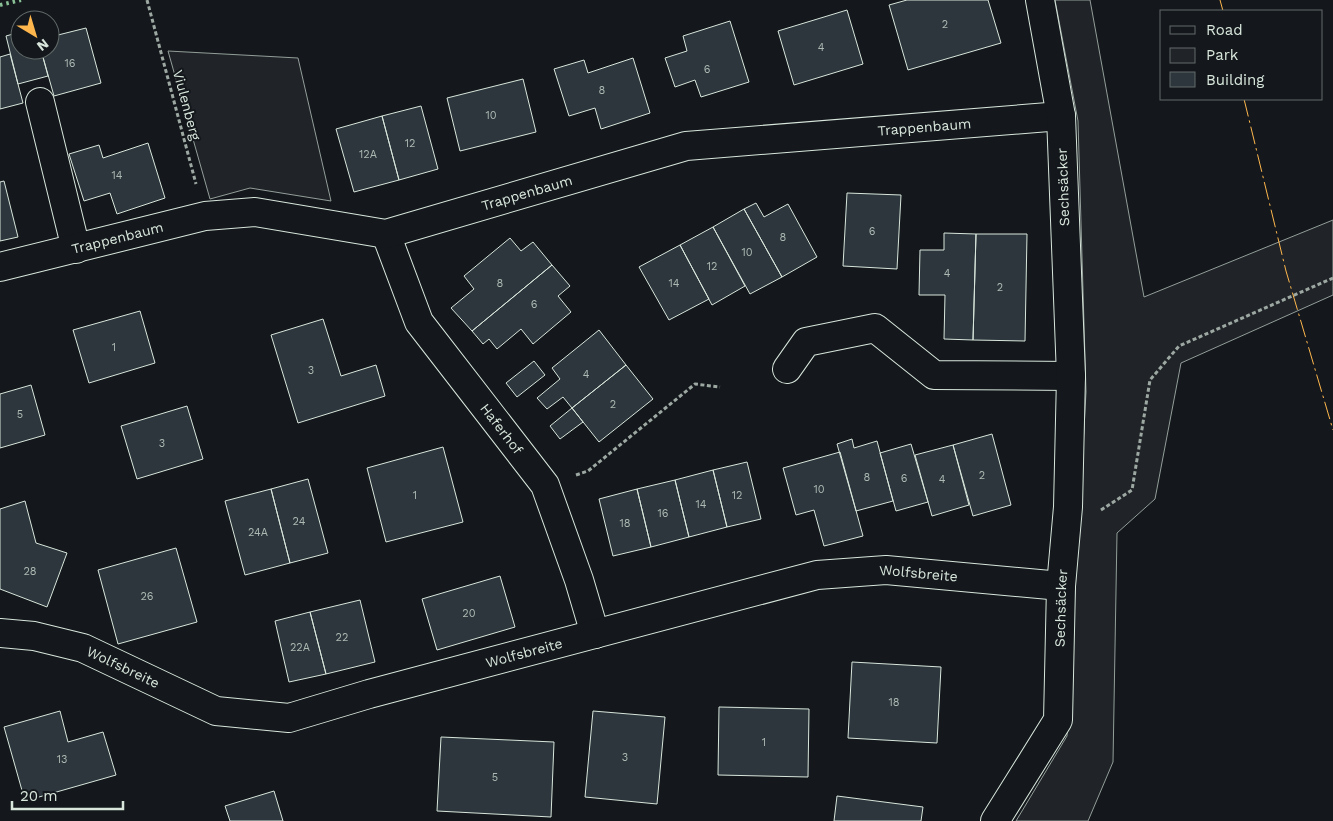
<svg xmlns="http://www.w3.org/2000/svg" width="1333" height="821" viewBox="0 0 1333 821" font-family="'Work Sans',sans-serif">
<rect width="100%" height="100%" fill="#14181c"/>
<!-- green -->
<path fill="#202428" stroke="#939e99" d="M1055,0H1090L1144,297L1333,220V295L1181,363L1155,499L1117,533L1113,762L1088,821H1016L1067,736L1086,392L1078,121Z
M168,51L298,58L331,201L250,188L210,199Z"/>
<!-- building -->
<path fill="#2c363c" stroke="#d8e6dc" d="M907,0H988L1001,43L908,70L889,5Z
M847,10L863,64L794,85L778,31Z
M730,21L749,82L701,97L695,80L675,87L665,58L687,51L683,36Z
M86,28L101,83L54,96L41,50H50V37Z
M20,32V50H41L48,76L18,84L6,36Z
M10,54L23,103L0,109V57Z
M633,58L650,113L601,129L595,108L569,116L554,69L584,60L588,73Z
M523,79L536,132L460,151L447,98Z
M421,106L438,169L399,180L382,116Z
M382,116L399,180L354,192L336,129Z
M148,143L165,198L117,214L110,193L84,201L69,154L99,145L103,158Z
M4,181L18,237L0,241V182Z
M847,193L901,195L897,269L843,266Z
M756,203L764,217L788,204L817,257L782,277L744,209Z
M744,209L782,277L750,294L713,227Z
M713,227L745,286L712,305L680,245Z
M944,233L976,234L973,340L944,339L945,295H919L920,250H944Z
M976,234H1027L1025,341L973,340Z
M510,238L521,251L533,242L552,265L472,331L451,308L474,289L464,276Z
M680,245L709,299L669,320L639,267Z
M552,265L570,286L558,296L571,312L533,344L521,329L497,349L489,339L483,344L472,331Z
M140,311L155,363L89,383L73,330Z
M323,319L341,376L376,365L385,396L298,423L271,335Z
M599,330L626,365L572,408L563,397L547,409L537,398L560,379L552,368Z
M534,361L545,375L517,397L506,383Z
M626,365L653,399L599,442L572,408Z
M31,385L45,435L0,448V394Z
M187,406L203,459L137,479L121,426Z
M572,408L583,422L560,439L550,426Z
M992,434L1011,505L973,516L953,445Z
M852,439L854,448L877,441L893,501L856,511L837,444Z
M911,444L928,502L896,511L880,453Z
M953,445L969,505L932,516L915,455Z
M443,447L463,522L386,542L367,468Z
M840,452L863,536L824,546L814,510L796,515L783,468Z
M747,462L761,519L727,527L713,470Z
M713,470L727,527L689,537L675,480Z
M308,479L328,553L290,563L271,489Z
M675,480L689,537L651,547L637,489Z
M271,489L290,563L245,575L225,501Z
M637,489L651,547L613,556L599,499Z
M25,501L36,543L67,553L47,607L0,589V509Z
M176,548L197,622L118,644L98,570Z
M500,576L515,627L437,650L422,599Z
M360,600L375,662L326,674L310,612Z
M310,612L326,674L289,682L275,621Z
M852,662L941,667L937,743L848,738Z
M719,707L809,709L808,777L718,775Z
M60,711L68,742L103,732L116,775L25,801L4,727Z
M593,711L665,717L657,804L585,797Z
M441,737L554,742L551,817L437,811Z
M274,791L283,821H230L225,806Z
M837,796L923,807L921,821H834Z"/>
<g fill="none" stroke-linecap="round" stroke-linejoin="round">
<!-- minor casing -->
<g stroke="#d8e6dc" stroke-width="30">
<g id="minor">
<path d="M40,102L76,249"/>
<path id="s1" d="M386,234L419,322L545,485L579,580L595,634"/>
<path id="s2" d="M0,267L205,216L255,212L386,234L686,146L1061,116"/>
<path d="M787,369L806,342L875,328L934,375L1071,376"/>
<path id="s3" d="M0,633L34,636L83,648L216,711L289,718L369,694L817,575L886,570L1061,586"/>
<path id="s4" d="M995,821L1058,720L1061,586L1068,507L1071,376L1061,116L1040,0"/>
</g>
</g>
<!-- path -->
<path stroke="#9da8a2" stroke-width="3" stroke-dasharray="4 2.5" stroke-linecap="butt" d="M147,0L196,184
M576,475L588,471L695,384L720,387
M1101,510L1132,490L1150,380L1179,346L1333,278"/>
<!-- minor -->
<use href="#minor" stroke="#14181c" stroke-width="28"/>
<!-- hedge -->
<path stroke="#8ac095" stroke-width="4" stroke-dasharray="2.5 4" stroke-linecap="butt" d="M0,5L21,0"/>
<!-- power -->
<path stroke="#ffb74d" stroke-width="1" stroke-dasharray="18 4 2.5 4" stroke-linecap="butt" d="M1220,0L1223,11
M1244,99L1286,271L1333,430"/>
</g>
<g text-anchor="middle" dominant-baseline="central" stroke-width="4" stroke-linejoin="round" paint-order="stroke">
<!-- number labels -->
<g font-size="11" fill="#adbab4">
<text x="945" y="24">2</text>
<text x="821" y="47">4</text>
<text x="70" y="63">16</text>
<text x="707" y="69">6</text>
<text x="602" y="90">8</text>
<text x="491" y="115">10</text>
<text x="410" y="143">12</text>
<text x="368" y="154">12A</text>
<text x="117" y="175">14</text>
<text x="872" y="231">6</text>
<text x="783" y="237">8</text>
<text x="747" y="252">10</text>
<text x="712" y="266">12</text>
<text x="947" y="273">4</text>
<text x="500" y="283">8</text>
<text x="674" y="283">14</text>
<text x="1000" y="287">2</text>
<text x="534" y="304">6</text>
<text x="114" y="347">1</text>
<text x="311" y="370">3</text>
<text x="586" y="374">4</text>
<text x="613" y="404">2</text>
<text x="20" y="414">5</text>
<text x="162" y="443">3</text>
<text x="982" y="475">2</text>
<text x="867" y="477">8</text>
<text x="904" y="478">6</text>
<text x="942" y="479">4</text>
<text x="819" y="489">10</text>
<text x="415" y="495">1</text>
<text x="737" y="495">12</text>
<text x="701" y="504">14</text>
<text x="663" y="513">16</text>
<text x="299" y="521">24</text>
<text x="625" y="523">18</text>
<text x="258" y="532">24A</text>
<text x="30" y="571">28</text>
<text x="147" y="596">26</text>
<text x="469" y="613">20</text>
<text x="342" y="637">22</text>
<text x="300" y="647">22A</text>
<text x="894" y="702">18</text>
<text x="764" y="742">1</text>
<text x="625" y="757">3</text>
<text x="62" y="759">13</text>
<text x="495" y="777">5</text>
</g>
<!-- street labels -->
<g font-size="14" fill="#d8e6dc" stroke="#14181c">
<text transform="translate(187 105) rotate(75)">Viulenberg</text>
<text stroke="none"><textPath href="#s2" startOffset="946">Trappenbaum</textPath></text>
<text transform="translate(1063 187) rotate(-92)">Sechsäcker</text>
<text stroke="none"><textPath href="#s2" startOffset="541">Trappenbaum</textPath></text>
<text stroke="none"><textPath href="#s2" startOffset="121">Trappenbaum</textPath></text>
<text stroke="none"><textPath href="#s1" startOffset="229">Haferhof</textPath></text>
<text stroke="none"><textPath href="#s3" startOffset="954">Wolfsbreite</textPath></text>
<text stroke="none"><textPath href="#s4" startOffset="231">Sechsäcker</textPath></text>
<text stroke="none"><textPath href="#s3" startOffset="549">Wolfsbreite</textPath></text>
<text stroke="none"><textPath href="#s3" startOffset="129">Wolfsbreite</textPath></text>
</g>
</g>
<!-- legend -->
<rect x="1160" y="10" width="162" height="90" fill="#14181c" stroke="#626a69"/>
<rect x="1170" y="26" width="25" height="8" fill="#14181c" stroke="#626a69"/>
<text x="1206" y="35" font-size="15" fill="#d8e6dc">Road</text>
<rect x="1170" y="48" width="25" height="15" fill="#202428" stroke="#626a69"/>
<text x="1206" y="60" font-size="15" fill="#d8e6dc">Park</text>
<rect x="1170" y="72" width="25" height="15" fill="#2c363c" stroke="#626a69"/>
<text x="1206" y="85" font-size="15" fill="#d8e6dc">Building</text>
<!-- north arrow -->
<g transform="translate(35 35) rotate(142)"><circle r="24" fill="#14181c" stroke="#626a69"/>
<path d="M0-4L9 19L0 12L-9 19Z" fill="#ffb74d"/>
<text y="-8" font-size="14" font-weight="bold" text-anchor="middle" fill="#d8e6dc">N</text>
</g>
<!-- scale -->
<path d="M12 801v8h111v-8" fill="none" stroke="#d8e6dc" stroke-width="2.5"/>
<text x="20" y="801" font-size="15" fill="#d8e6dc" stroke="#14181c" stroke-width="4" paint-order="stroke">20 m</text>
</svg>
